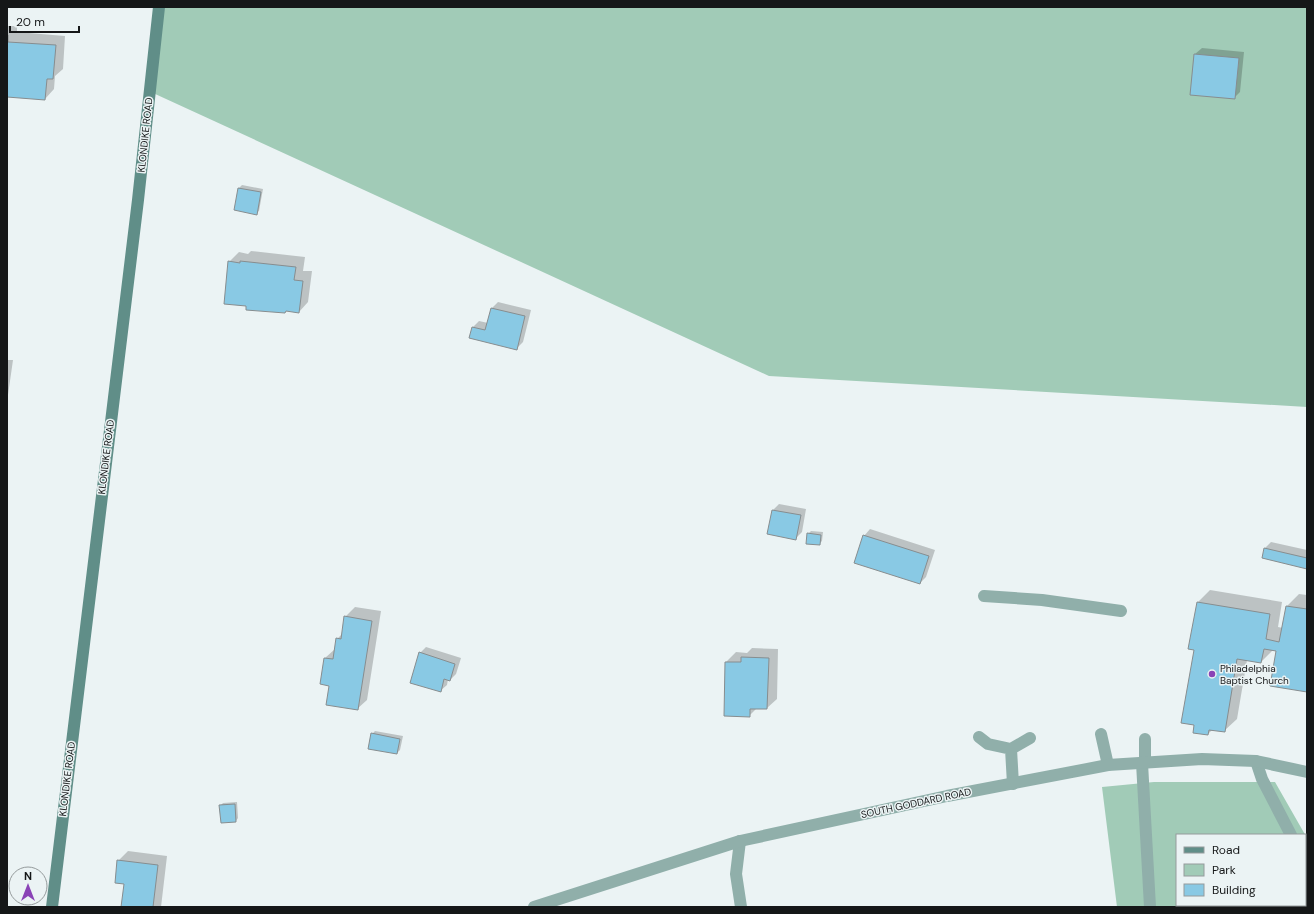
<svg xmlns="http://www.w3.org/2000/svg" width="1314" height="914" viewBox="0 0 1314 914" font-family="'DM Sans',sans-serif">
<rect width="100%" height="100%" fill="#ebf3f4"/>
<!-- green -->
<path fill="#a1cbb7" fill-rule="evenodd" d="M162,7H1307V407L769,376L153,93Z
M1154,782H1275L1307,838V907H1117L1102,787ZM1177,835H1305V905H1177Z"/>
<!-- shadow -->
<path fill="#0003" d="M7,26H17V32L65,36L63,69L55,76L54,89L45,99L7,96Z
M1202,48L1244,52L1240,92L1234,98L1195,54Z
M242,185L263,189L259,211L256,213L235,209L239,188Z
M251,251L305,257L303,271H312L308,302L299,312L287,310L285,312L247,305L229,262L239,252L248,254Z
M498,302L531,310L523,342L516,349L470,338L473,327L479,321L488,323L492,308Z
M7,338H8L7,350Z
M7,360H13L7,402Z
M779,504L806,509L802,532L796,538L773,510Z
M870,529L935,550L926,577L920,583L864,536Z
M811,531L823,532L822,541L819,544L808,534Z
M1271,542L1307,550V568L1263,557L1265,548Z
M1210,590L1282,602L1278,627L1283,628L1287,606L1299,594L1307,595V691L1278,650L1274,649L1261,662L1247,660L1237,719L1224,731L1213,729L1208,734L1195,649L1190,648L1198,602Z
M355,607L381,611L367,700L357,709L330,685L325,658L335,649L337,639L343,633L345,617Z
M426,647L461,658L456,674L450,680L448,679L447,685L440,691L420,653Z
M752,648L778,649L777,699L767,708H757L749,716L726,662L736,652L747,653Z
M375,731L403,736L400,750L397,753L372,734Z
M237,802L238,818L236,821L220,806L223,803Z
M128,851L167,856L161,907H122L125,883L118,861Z"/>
<!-- building -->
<path fill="#89c9e4" stroke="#878d8f" d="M7,35H8V42L56,45L53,79H47L45,100L7,97Z
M1194,54L1239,58L1235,99L1190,95Z
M238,188L261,192L257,215L234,210Z
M228,261L240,263V261L296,267L294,280L303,281L299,313L286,311L285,313L246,310V306L224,304Z
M491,308L525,316L517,350L469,338L472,327L485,330Z
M772,510L801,515L796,540L767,534Z
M807,533L821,535L820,545L806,544Z
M863,535L929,556L920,584L854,563Z
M1264,548L1307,558V569L1262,558Z
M1197,602L1270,614L1266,639L1279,642L1286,606L1307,609V692L1270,686L1276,651L1264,649L1261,663L1237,659L1225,732L1209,730L1208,735L1193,733L1194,725L1181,723L1194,650L1188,649Z
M344,616L372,621L358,710L326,705L329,686L320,684L324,658L333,659L336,638L341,639Z
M419,652L455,664L450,681L444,679L441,692L410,683Z
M741,657L769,658L767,709H750V717L724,716L725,662H741Z
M371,733L400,739L397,754L368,749Z
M235,804L236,822L221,823L219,805Z
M117,860L158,865L153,907H121L124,884L115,883Z"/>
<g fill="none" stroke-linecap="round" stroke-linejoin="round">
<!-- service -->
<path stroke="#90afaa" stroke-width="12" d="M984,596L1042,600L1121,611
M1101,734L1108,765
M979,737L988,744L1011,749L1030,738
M1145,739V762
M1011,749L1013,784
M1256,761L1262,779L1291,835
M1142,763L1150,907
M740,841L736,874L741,907
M1305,861L1307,865"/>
<!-- tertiary -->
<path stroke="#90afaa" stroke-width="12" d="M534,907L740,841L947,796L1108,765L1202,759L1256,761L1307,772"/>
<!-- secondary -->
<path stroke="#608e88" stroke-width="12" d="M52,907L138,200L159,7"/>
</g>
<!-- markers -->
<circle fill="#8a43b6" stroke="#ebf3f4" stroke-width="1.5" cx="1212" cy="674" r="4"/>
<g text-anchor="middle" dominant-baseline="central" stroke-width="3" stroke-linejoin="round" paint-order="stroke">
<!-- street labels -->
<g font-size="10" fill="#151718" stroke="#ebf3f4">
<text transform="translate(145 135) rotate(-84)">KLONDIKE ROAD</text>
<text transform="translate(106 457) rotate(-83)">KLONDIKE ROAD</text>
<text transform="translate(67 779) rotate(-83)">KLONDIKE ROAD</text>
<text transform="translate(916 803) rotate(-12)">SOUTH GODDARD ROAD</text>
</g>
<!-- poi labels -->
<g font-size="10" fill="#151718" stroke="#ebf3f4" text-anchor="start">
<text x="1220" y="668">Philadelphia<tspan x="1220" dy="12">Baptist Church</tspan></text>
</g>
</g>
<!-- border -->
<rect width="1314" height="914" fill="none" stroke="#151718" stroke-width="16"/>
<!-- legend -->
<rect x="1176" y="834" width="130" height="72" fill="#ebf3f4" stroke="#959b9c"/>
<rect x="1184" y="847" width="20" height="6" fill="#608e88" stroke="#959b9c"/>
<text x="1212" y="854" font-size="12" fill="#151718">Road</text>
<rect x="1184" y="864" width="20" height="12" fill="#a1cbb7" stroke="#959b9c"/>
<text x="1212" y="874" font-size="12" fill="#151718">Park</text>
<rect x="1184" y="884" width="20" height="12" fill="#89c9e4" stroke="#959b9c"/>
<text x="1212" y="894" font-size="12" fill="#151718">Building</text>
<!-- north arrow -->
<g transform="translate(28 886)"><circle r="19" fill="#ebf3f4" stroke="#959b9c"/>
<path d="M0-3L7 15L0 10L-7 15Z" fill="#8a43b6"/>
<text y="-6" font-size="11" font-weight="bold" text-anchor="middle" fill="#151718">N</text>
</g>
<!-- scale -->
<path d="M10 26v6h69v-6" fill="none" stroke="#151718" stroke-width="2"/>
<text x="16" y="26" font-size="12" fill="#151718" stroke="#ebf3f4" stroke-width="3" paint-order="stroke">20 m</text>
</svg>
